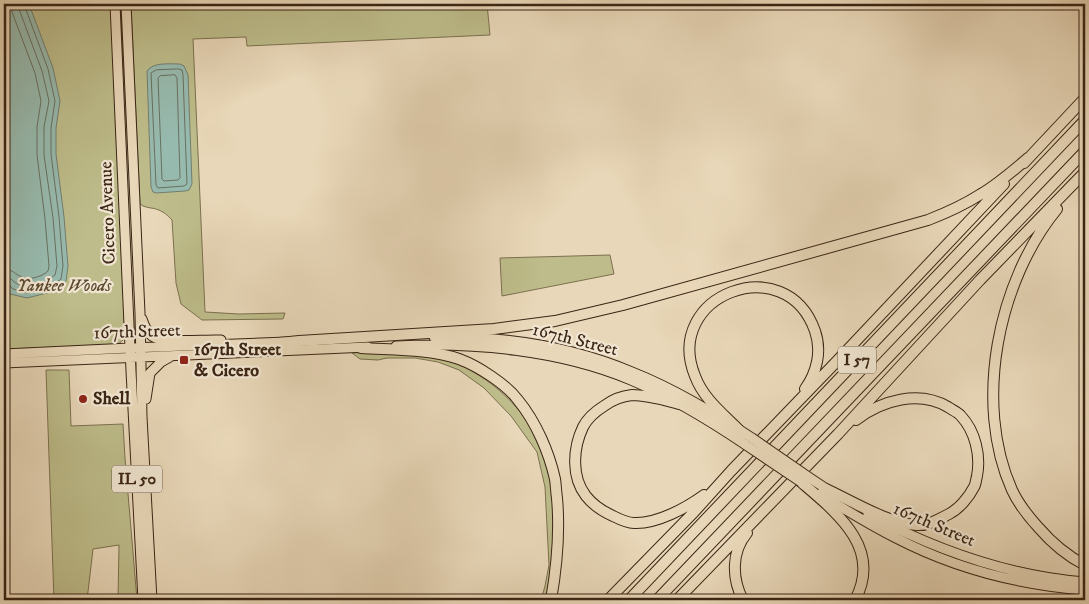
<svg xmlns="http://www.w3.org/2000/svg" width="1089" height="604" viewBox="0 0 1089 604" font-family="'IM FELL DW Pica',serif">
<rect width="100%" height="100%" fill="#e8d7b8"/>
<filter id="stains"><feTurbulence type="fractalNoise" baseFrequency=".004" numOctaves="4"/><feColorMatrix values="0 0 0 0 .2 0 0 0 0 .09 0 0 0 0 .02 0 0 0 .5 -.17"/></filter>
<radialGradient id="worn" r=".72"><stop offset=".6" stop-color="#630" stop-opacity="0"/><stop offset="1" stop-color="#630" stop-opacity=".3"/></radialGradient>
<!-- green -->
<path fill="#bdbc8a" stroke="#7c704f" d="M4,4H111L127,333C124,341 120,344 112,345L4,349Z
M131,4H487L490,35L247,46L246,37L193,39L205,312L239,314L285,313L283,319L202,320L181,304L176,283L172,220C167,214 160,209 151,208C146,207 144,207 140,204Z
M610,255L614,274L502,296L500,258Z
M367,352C393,353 421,351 446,358C461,363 474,372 486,380C510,397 533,423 542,450C559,498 556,551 546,600H541L545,586L549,565L545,487L537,452L511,416L484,388L459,370L438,362L415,358H387L378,360L360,359L352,353Z
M46,370H69L71,426L123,424L125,458L137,600H118L119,545L93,549L87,600H54Z"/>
<!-- water -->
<path fill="#97baae" stroke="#727e70" d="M4,4H29L53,68L60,101L56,128V154L64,217L68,266L66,281L51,292L27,298L10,294L4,286Z
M180,64L184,66L188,75L192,184L189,190L185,191L156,193L153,192L151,187L147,71C153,62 169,64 180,64Z"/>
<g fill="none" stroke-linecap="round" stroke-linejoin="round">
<!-- shore -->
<path stroke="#697061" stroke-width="1" d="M179,69L182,70L183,75L187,184L184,186L158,188L156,185L151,73L156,70Z
M175,75L177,78L180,178L178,180L164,181L162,179L158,78L160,76Z
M4,269C14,270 14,274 22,277C29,281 43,276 48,271L49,266L45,219L37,155V127L41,101L35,73L12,12L11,4
M4,277C12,277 11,281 18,284C29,290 46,282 55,275L57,266L53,218L44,155V127L49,101L42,71L19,9V4
M4,283L8,284L13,289L27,293L49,288L61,279L63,266L59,217L51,154V128L55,101L48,69L25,7V4"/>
<!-- major casing -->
<g stroke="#3b2514" stroke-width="11">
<path id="major" d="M115,4L131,371L143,600
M126,4L140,313L142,417L152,600
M142,319C144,325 147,332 152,336C163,344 205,339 221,340
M434,337C449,337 465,337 480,338C531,341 584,352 632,372C675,389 714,413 752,438
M396,346C472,342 560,350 631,380C671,397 709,420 746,445
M4,354L130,348L286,342
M4,363L368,347
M146,399L150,373L161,362L170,357
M807,476L831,492
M820,494C844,509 870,525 896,538C954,568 1020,585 1085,590
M868,514C936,550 1008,576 1085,582"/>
</g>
<!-- highway casing -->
<g stroke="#3b2514" stroke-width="12">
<path id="highway" d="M1024,163L1085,98
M1057,209C998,281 973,403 1012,490C1018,503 1028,516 1038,527C1051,542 1067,556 1085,565
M280,343L299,341L494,329L555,321L623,305L928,220C946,213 964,205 981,194C998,184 1013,171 1028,158
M361,348C392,350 431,349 459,359C478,366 506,384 518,400C536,422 549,452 555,479C556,485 556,492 557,498C560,532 557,566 551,600
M684,405C667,401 650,395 632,395C622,396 612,400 604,406C596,411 587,419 583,427C573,448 571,477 586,496C593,505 602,511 613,516C619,519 628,523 634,523C657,524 686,508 704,495
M738,429C722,413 703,398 695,376C662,295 786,248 815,331C822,351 817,372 805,389
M801,482C836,512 883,548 855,600
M826,489C852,501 889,524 917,525C928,526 939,519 949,514C959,509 969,497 974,487C976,484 976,479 977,476C981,455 975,431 961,416C958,412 952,410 948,407C919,390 882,400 856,420
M608,600L694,512L731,471L838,360L1004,184
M629,600L1085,120
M657,600L1085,151
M677,600L838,434L980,280L1085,172
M743,600C732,579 731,552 747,533
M1069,600L1085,599"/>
</g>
<!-- major -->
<use href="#major" stroke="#e8d7b8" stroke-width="9"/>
<!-- highway -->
<use href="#highway" stroke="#e8d7b8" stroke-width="10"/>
<!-- major-bridge casing -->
<g stroke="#3b2514" stroke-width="11" stroke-linecap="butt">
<path id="major-bridge" d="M752,438L807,476
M746,445L801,482"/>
</g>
<!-- major-bridge -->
<use href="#major-bridge" stroke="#e8d7b8" stroke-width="9"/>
</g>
<!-- markers -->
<g fill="#8f2418" stroke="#f0e5d1" stroke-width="2">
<rect x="179" y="355" width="10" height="10" rx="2.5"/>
<circle cx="83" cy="399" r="5"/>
</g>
<g text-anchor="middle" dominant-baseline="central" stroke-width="4.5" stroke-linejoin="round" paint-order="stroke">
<!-- shield labels -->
<g fill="#f0e5d1" stroke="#715f4d" stroke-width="1">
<rect x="838" y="346.5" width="38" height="27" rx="4"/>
<rect x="112" y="465.5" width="50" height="27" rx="4"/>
</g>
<g font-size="16" font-weight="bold" fill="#3b2514">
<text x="857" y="360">I 57</text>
<text x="137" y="479">IL 50</text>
</g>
<!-- street labels -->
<g font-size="18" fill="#3b2514" stroke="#f0e5d1">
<text transform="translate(108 213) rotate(-92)">Cicero Avenue</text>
<text transform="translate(137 332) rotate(-2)">167th Street</text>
<text transform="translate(575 340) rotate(14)">167th Street</text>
<text transform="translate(934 525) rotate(23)">167th Street</text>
</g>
<!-- park labels -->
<g font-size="18" font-style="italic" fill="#5c4b32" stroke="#f0e5d1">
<text x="64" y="286">Yankee Woods</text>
</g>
<!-- poi labels -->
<g font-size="18" font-weight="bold" fill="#3b2514" stroke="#f0e5d1" text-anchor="start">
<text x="194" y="350">167th Street<tspan x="194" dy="21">&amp; Cicero</tspan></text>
<text x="93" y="399">Shell</text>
</g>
</g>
<!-- margin -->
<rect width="1089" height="604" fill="none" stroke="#e8d7b8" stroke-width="20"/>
<rect x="5" y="5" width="1079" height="594" fill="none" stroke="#3b2514" stroke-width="2.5"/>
<rect x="10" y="10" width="1069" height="584" fill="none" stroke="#3b2514"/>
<rect width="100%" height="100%" filter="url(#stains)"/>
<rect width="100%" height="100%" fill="url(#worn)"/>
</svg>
